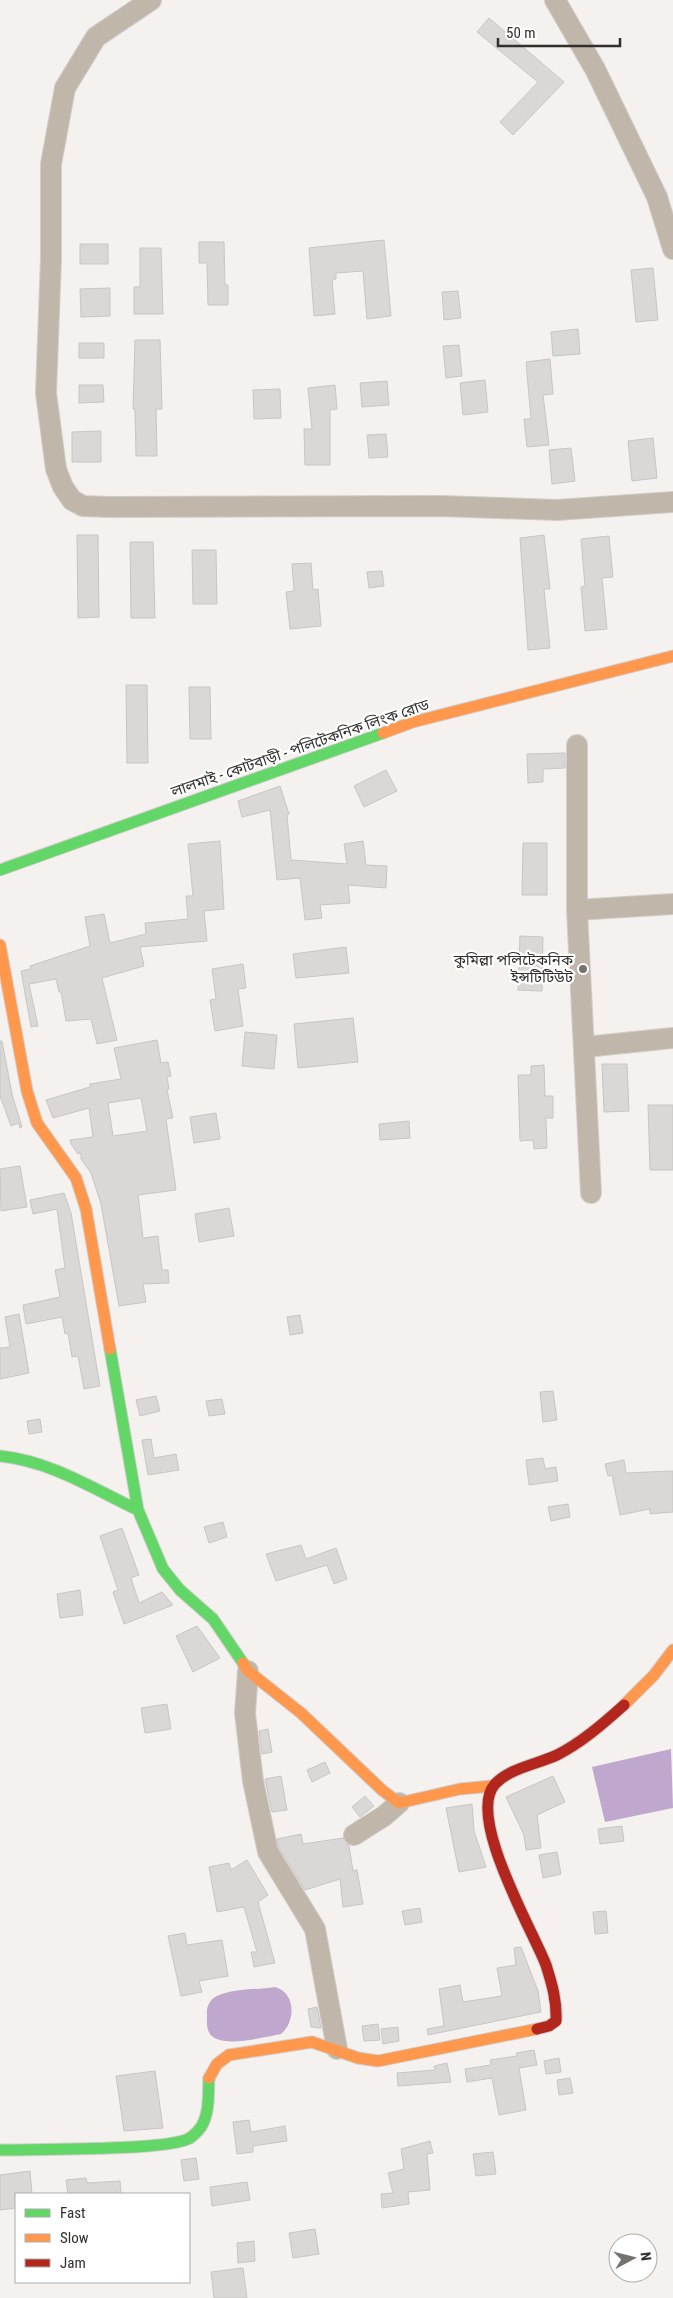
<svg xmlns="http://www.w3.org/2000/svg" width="673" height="2298" viewBox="0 0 673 2298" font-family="'Roboto Condensed','Noto Sans Bengali',sans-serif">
<rect width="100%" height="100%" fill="#f4f1ee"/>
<!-- water -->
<path fill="#bfa7ce" d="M671,1749L673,1808L605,1822L592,1767Z
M275,1987C296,1993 296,2021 281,2034C264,2037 221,2049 210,2034C206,2028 207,2021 207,2015C206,2007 210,1999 217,1996C235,1988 256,1990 275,1987Z"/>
<!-- building -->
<path fill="#dad8d6" stroke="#c8c6c3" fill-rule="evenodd" d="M489,18L564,82L513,135L500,122L538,82L477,32Z
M384,240L391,316L367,319L363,271L336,273V279L332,280L335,314L314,316L309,248Z
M199,242H224L225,285H228V305H208L207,263H199Z
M80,244H108V264H80Z
M140,248H161L163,314H134V287H140Z
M653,268L658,320L636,322L631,270Z
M110,288V316L81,317L80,289Z
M458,291L461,318L444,320L442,292Z
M578,329L580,354L553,356L551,332Z
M135,340H160L162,409H156L157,456H136L135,409H133Z
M79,343H104V358H79Z
M459,345L462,376L446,378L443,346Z
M550,359L553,394L543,395L549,445L527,447L524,419H531L526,362Z
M485,380L488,412L463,415L460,383Z
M387,381L389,405L362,407L360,383Z
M79,385H103L104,402L79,403Z
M335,385L337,409L330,410V465H305L304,429H312L308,388Z
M280,389L281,418L254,419L253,390Z
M101,431V462H72V432Z
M386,434L388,457L369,458L367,435Z
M653,438L657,478L632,481L628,441Z
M571,448L575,481L552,484L549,450Z
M77,535H98L99,617L78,618Z
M544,535L550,589H544L550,648L528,650L520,538Z
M609,536L613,577L602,578L607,629L585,631L581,587L585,586L581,539Z
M130,542H153L155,618H131Z
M192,550H216L217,604H193Z
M311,563L313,590L318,589L321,626L290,629L286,592L294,591L292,564Z
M382,571L384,586L369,588L367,572Z
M126,685H147L148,763H127Z
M189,687H210L211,739H190Z
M565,753V768L543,769V782L528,783L527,754Z
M386,770L397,791L364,807L354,786Z
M280,786L289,814L287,815L291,860L347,864L344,844L363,841L366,865L387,866L386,888L348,885L350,903L320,905L322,918L305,920L300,878L277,880L270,810L242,817L238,801Z
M220,841L224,909L204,911L207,941L140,947L144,966L102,978L117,1040L97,1044L91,1019L66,1021L61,992H59L56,979L29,984L38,1026L31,1027L21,971L31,969L30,966L90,946L85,917L104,914L110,943L146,934L145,923L188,919L186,896H193L188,844Z
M523,843H547V895H522Z
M520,936L543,937L542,991L518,990Z
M346,947L349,973L296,978L293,954Z
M243,964L246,988L238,989L243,1026L215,1031L210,1000L216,999L212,969Z
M353,1018L358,1062L298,1068L294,1024Z
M245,1032L277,1035L274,1069L242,1066Z
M157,1040L161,1063L168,1062L171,1076L167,1077L169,1089L167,1090L173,1118L166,1119L176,1190L138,1195L143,1238L158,1236L162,1270H168L169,1283L143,1284L146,1302L119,1306L101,1204L91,1173L81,1159V1153L78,1154L71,1144L70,1140L93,1137L89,1108L53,1118L46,1100L90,1087V1084L121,1079L114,1048ZM141,1098L147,1131L113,1136L108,1103Z
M0,1041H2L12,1094L22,1127L20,1128L18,1123L11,1126L0,1096Z
M602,1064H627L629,1111L604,1112Z
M544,1065L545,1096H553V1118H546L547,1148L534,1149L533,1140L520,1141L518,1075H531V1066Z
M648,1105H673V1170H650Z
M216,1113L220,1139L194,1143L190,1117Z
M409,1121L410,1138L380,1140L379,1124Z
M20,1166L27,1207L1,1211L0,1169Z
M64,1193L71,1213L100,1386L84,1389L78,1356L72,1357L68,1333L65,1334L62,1317L26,1324L23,1305L60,1297L55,1270L65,1268L57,1209L33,1214L30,1200Z
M229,1208L234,1236L199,1242L195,1214Z
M19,1314L29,1373L0,1379V1348L10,1347L5,1317Z
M300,1315L303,1333L290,1335L287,1317Z
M553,1391L557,1420L543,1422L540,1392Z
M156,1396L160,1411L140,1416L136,1400Z
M222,1399L225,1414L209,1416L206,1401Z
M40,1419L42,1432L29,1434L27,1421Z
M151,1439L154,1458L176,1454L179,1470L148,1475L142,1440Z
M543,1458L545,1469L556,1467L558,1481L529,1485L526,1460Z
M624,1460L626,1473L673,1471V1512L650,1514V1509L620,1515L612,1475L608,1476L605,1464Z
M568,1504L570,1517L551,1521L548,1507Z
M223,1522L227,1537L209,1543L204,1527Z
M122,1528L139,1575L131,1578L139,1603L162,1592L173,1605L124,1624L113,1592L118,1590L100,1536Z
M301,1545L306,1559L336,1548L347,1579L334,1584L327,1565L276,1581L266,1554Z
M80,1590L83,1615L60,1618L57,1594Z
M197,1626L220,1658L193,1672L176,1636Z
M167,1704L171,1729L145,1733L141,1708Z
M268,1729L272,1752L262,1754L259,1731Z
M325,1762L330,1773L312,1782L307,1770Z
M281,1776L287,1810L272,1812L265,1779Z
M553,1776L565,1802L537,1815L541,1848L526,1850L524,1835L506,1797Z
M365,1796L374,1806L360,1817L352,1807Z
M472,1804L474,1831L486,1867L459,1872L446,1808Z
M622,1826L624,1841L600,1844L598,1829Z
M301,1834L303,1844L343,1838L349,1846L353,1871L357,1870L363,1904L343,1907L340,1879L305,1890L279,1848L277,1839Z
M557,1852L561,1874L543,1878L539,1855Z
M247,1860L268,1895L258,1902L275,1963L254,1967L251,1952H257L244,1907L217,1912L209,1867L229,1863L231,1870Z
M420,1908L422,1922L405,1925L402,1911Z
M606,1911L608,1933L595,1934L593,1912Z
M185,1933L187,1945L222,1940L228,1976L199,1981L202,1992L181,1996L168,1936Z
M521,1947L538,1991L541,2012L428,2035L427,2029L444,2026L439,1989L460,1985L463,2002L502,1996L497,1968L516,1965L514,1948Z
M317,2007L321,2028L311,2027L308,2009Z
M378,2024L380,2040L364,2041L362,2026Z
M398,2027L399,2041L383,2044L381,2029Z
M534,2050L537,2065L519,2068L526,2110L499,2115L492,2078L467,2082L465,2069L491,2065L490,2060L517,2056L516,2053Z
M559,2058L561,2072L546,2074L544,2061Z
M447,2063L451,2082L398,2086L397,2073L435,2070L434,2066Z
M155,2071L163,2128L124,2131L116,2076Z
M570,2078L573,2093L559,2095L557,2080Z
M249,2120L251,2132L285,2126L287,2141L253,2146V2152L237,2154L233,2122Z
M430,2141L433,2153L427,2154L430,2190L408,2192L409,2204L382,2208L381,2194L393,2193L388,2173L404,2169L401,2149Z
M493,2152L496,2174L476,2176L473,2154Z
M196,2158L199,2179L184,2181L181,2160Z
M30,2171L32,2194H16V2208L0,2210V2175Z
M86,2178L87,2183L120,2181L121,2194H68L66,2180Z
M247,2182L250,2200L212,2206L210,2187Z
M315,2229L319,2254L293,2258L289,2233Z
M254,2241L255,2261L238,2263L237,2243Z
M243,2268L247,2298H214L211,2272Z"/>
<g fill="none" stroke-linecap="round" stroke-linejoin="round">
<!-- street casing -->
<g stroke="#d0cecc" stroke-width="22">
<path id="street" d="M151,0L96,37L65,88L51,164V258L46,393L56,469L63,487L72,500L83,506L110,507L441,506L557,510L673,502
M555,0L595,69L657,197L673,249
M577,745V910L591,1193
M577,910L673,904
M585,1047L673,1038
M248,1671L245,1713L253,1781L268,1852L315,1929L337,2049
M354,1835L384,1816L399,1803"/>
</g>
<!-- fast casing -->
<g stroke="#d0cecc" stroke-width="13">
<path id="fast" d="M0,870L383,733
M110,1349L138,1510L163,1569L180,1590L213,1619L243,1663
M0,1456C50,1461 94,1489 138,1510
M0,2150C33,2149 169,2151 190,2138C194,2135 199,2130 201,2127C210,2113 208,2093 209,2078"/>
</g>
<!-- slow casing -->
<g stroke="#d0cecc" stroke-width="13">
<path id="slow" d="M383,733L413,722L673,656
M0,945L27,1091L37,1123L76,1178L86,1209L110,1349
M243,1663L248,1671L301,1713L382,1790L399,1803L460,1789L492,1786
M624,1705L654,1675L673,1650
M209,2078L217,2064L229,2055L312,2042L358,2058L378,2061L537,2029"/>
</g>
<!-- jam casing -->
<g stroke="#d0cecc" stroke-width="13">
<path id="jam" d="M537,2029L549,2026L556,2021C557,2001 552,1984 546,1965C532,1929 466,1816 495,1784C510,1768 538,1764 557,1755C581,1743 604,1723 624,1705"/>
</g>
<!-- street -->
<use href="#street" stroke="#c0b7aa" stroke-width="20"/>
<!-- fast -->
<use href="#fast" stroke="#63d668" stroke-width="11"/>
<!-- slow -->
<use href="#slow" stroke="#ff974d" stroke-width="11"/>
<!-- jam -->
<use href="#jam" stroke="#b3261e" stroke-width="11"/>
</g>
<!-- markers -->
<circle fill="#757370" stroke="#fff" stroke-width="2" cx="583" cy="969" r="5"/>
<g text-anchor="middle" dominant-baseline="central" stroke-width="4.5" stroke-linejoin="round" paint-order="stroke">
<!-- street labels -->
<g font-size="15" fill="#312f2c" stroke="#fff">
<text transform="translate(300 748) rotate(-19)">লালমাই - কোটবাড়ী - পলিটেকনিক লিংক রোড</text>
</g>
<!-- poi labels -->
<g font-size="15" fill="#312f2c" stroke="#fff" text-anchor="end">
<text x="573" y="960">কুমিল্লা পলিটেকনিক<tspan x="573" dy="17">ইন্সটিটিউট</tspan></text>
</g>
</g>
<!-- legend -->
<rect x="15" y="2193" width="175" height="90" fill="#ffffff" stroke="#adacab"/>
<rect x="25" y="2209" width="25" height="8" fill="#63d668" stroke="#adacab"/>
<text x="60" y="2218" font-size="15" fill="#312f2c">Fast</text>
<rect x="25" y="2234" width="25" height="8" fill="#ff974d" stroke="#adacab"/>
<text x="60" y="2243" font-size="15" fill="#312f2c">Slow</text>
<rect x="25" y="2259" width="25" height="8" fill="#b3261e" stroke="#adacab"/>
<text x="60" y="2268" font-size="15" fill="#312f2c">Jam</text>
<!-- north arrow -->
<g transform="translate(633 2258) rotate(83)"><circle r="24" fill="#ffffff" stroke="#adacab"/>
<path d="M0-4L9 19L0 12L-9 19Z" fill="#757370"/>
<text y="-8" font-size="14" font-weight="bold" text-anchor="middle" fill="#312f2c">N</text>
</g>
<!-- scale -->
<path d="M498 38v8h122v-8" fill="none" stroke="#312f2c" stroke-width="2.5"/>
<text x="506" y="38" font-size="15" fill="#312f2c" stroke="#ffffff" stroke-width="4" paint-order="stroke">50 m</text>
</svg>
